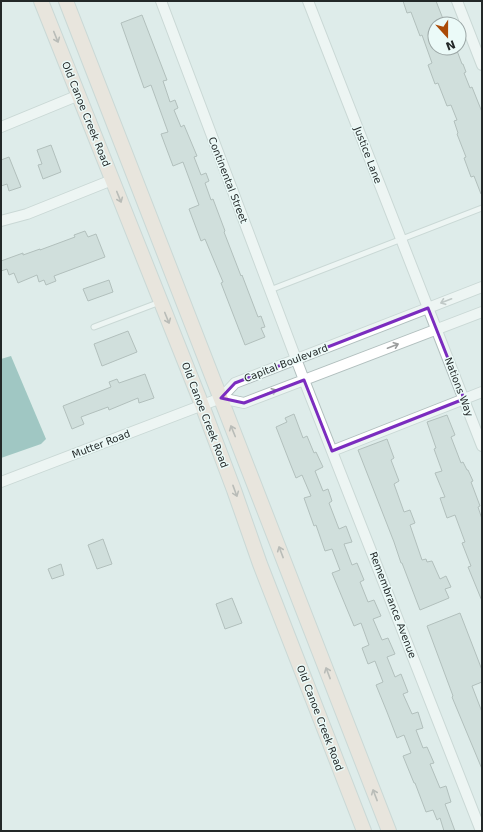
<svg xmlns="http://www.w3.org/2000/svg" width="483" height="832" viewBox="0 0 483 832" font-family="'DejaVu Sans',sans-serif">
<rect width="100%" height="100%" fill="#deecea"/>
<!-- water -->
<path fill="#559a94" d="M11,356L46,439L41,444L1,458V359Z"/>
<!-- building -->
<path fill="#bfcecc" stroke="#7b8886" d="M403,1H436L445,24H435V48H456L462,64H463L466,72L464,73L470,88L472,87L482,112V194H481L474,176L471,177L464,158L466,157L457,134L458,133L454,121L457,120L451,105L447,106L438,83L435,84L428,65L432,63L422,35L420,36L411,12L407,13Z
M142,15L167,80L163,81L170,102L175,100L178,108L174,110L181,127L184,125L197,156L194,157L201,175L206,173L209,181L205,183L211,200L213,199L225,231L224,232L241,276L242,275L258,317L261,316L265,327L261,328L265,337L245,345L221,283L223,282L205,239L201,241L189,209L199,205L183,162L173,166L161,134L168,132L151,85L144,88L121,23Z
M51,145L61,172L43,179L38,165L42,164L37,150Z
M9,157L21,187L9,191L7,184L1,186V160Z
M85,231L88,237L96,234L105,257L54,276L56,281L46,285L44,280L39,282L37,275L18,283L14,273L9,275L7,269L1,271V261L23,253V255L40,249V250L75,237L74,235Z
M109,280L113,292L88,301L83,289Z
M128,331L137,352L102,366L94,344Z
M145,374L154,398L139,403L138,398L109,410L108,407L81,417L84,424L72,429L63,406L111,387L109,382L117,379L119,383Z
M294,414L303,438L307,436L314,453L316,452L323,467L315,471L323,491L328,489L332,501L329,503L339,529L346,526L352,542L344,544L352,565L357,563L364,580L360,582L368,602L374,600L381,616L373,619L382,640L388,638L395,654L387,657L395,677L401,674L408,692L403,694L412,714L418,712L423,728L416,730L423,748L427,747L434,763L430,764L440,788L446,786L451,802L445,804L455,831H444L440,818L437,820L433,810L426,812L415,783H414L403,756L411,753L404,735L397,738L387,712L376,685L383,682L375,661L368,664L362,648L369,645L361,623L354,626L332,573L340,570L332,549L325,551L316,525L314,526L304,498L311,496L302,475L296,478L290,463L276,427L287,422L285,418Z
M447,415L455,435L451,437L461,463L463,462L467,470H468L473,481L471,482L480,506L478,507L482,519V601L468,567L471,566L462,543L465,542L455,515L447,518L440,498L445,497L435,473L442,471L434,449L436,448L427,422Z
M387,439L394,458L391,460L399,481L394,484L404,512L410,510L415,523L410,525L422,560L426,559L427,562L432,561L440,579L446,576L451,587L445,589L449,598L420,610L402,563H401L394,542L358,450Z
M103,539L112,564L97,569L88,545Z
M61,564L64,575L52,579L48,569Z
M232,598L242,623L225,629L216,604Z
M460,613L482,670V682L472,686L482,712V769L452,697L453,696L427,626Z"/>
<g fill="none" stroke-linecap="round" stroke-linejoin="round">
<!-- lane casing -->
<g stroke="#b1bfbe" stroke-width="7">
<path id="lane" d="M270,290L482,208
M94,327L160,302"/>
</g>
<!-- street casing -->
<g stroke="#b1bfbe" stroke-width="12">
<path id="street" d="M161,1L304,380L481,831
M308,1L482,446
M457,1L482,65
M1,127L79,95
M1,221L27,214L112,180
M221,398L244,403L482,312
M332,451L482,392
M1,482L221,398L235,383L482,287"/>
</g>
<!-- secondary casing -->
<g stroke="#b1bfbe" stroke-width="16">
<path id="secondary" d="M41,1L202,405L234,490L260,564L364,831
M66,1L389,831"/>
</g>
<!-- lane -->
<use href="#lane" stroke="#fff" stroke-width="5"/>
<!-- street -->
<use href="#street" stroke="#fff" stroke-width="10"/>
<!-- secondary -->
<use href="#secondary" stroke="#f4dccf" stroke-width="14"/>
</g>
<!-- one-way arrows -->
<defs><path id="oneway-shaft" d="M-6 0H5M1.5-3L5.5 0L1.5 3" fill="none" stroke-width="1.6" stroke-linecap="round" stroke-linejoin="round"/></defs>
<g stroke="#8c827c">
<use href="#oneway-shaft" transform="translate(56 37) rotate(68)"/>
<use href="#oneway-shaft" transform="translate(119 197) rotate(68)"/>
<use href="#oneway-shaft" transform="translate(167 318) rotate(68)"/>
<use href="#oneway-shaft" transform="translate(233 431) rotate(-112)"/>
<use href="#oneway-shaft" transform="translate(235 491) rotate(70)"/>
<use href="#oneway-shaft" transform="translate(281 552) rotate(-111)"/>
<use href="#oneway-shaft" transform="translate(328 673) rotate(-111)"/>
<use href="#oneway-shaft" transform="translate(375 795) rotate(-111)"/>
</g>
<g stroke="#9c9e9e">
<use href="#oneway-shaft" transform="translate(446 301) rotate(159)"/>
<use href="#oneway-shaft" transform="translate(393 346) rotate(-21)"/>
<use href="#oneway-shaft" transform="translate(271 392) rotate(-21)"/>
</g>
<!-- marked area -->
<path d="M0 0H483V832H0ZM428,308L464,399L332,451L304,380L244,403L221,398L235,383Z" fill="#deecea" fill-opacity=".55" fill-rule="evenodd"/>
<path fill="none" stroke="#7b2cbf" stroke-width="3" stroke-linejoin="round" d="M428,308L464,399L332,451L304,380L244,403L221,398L235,383Z"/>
<g text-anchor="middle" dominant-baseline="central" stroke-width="3" stroke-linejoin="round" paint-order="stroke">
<!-- street labels -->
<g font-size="10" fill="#232828" stroke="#ebfaf8">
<text transform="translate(86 114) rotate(68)">Old Canoe Creek Road</text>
<text transform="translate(368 155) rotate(69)">Justice Lane</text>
<text transform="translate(228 180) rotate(69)">Continental Street</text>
<text transform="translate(286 363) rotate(-21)">Capital Boulevard</text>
<text transform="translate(459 387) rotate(69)">Nations Way</text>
<text transform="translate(205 415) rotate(69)">Old Canoe Creek Road</text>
<text transform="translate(101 444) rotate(-21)">Mutter Road</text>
<text transform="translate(393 605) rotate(69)">Remembrance Avenue</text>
<text transform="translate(320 718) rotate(69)">Old Canoe Creek Road</text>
</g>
</g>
<!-- border -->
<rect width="483" height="832" fill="none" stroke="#232828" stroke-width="4"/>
<!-- north arrow -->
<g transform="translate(447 36) rotate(159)"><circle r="19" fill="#ebfaf8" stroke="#9ba6a5"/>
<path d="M0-3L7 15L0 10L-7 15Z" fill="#ab4a07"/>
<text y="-6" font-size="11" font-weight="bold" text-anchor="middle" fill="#232828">N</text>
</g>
</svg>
